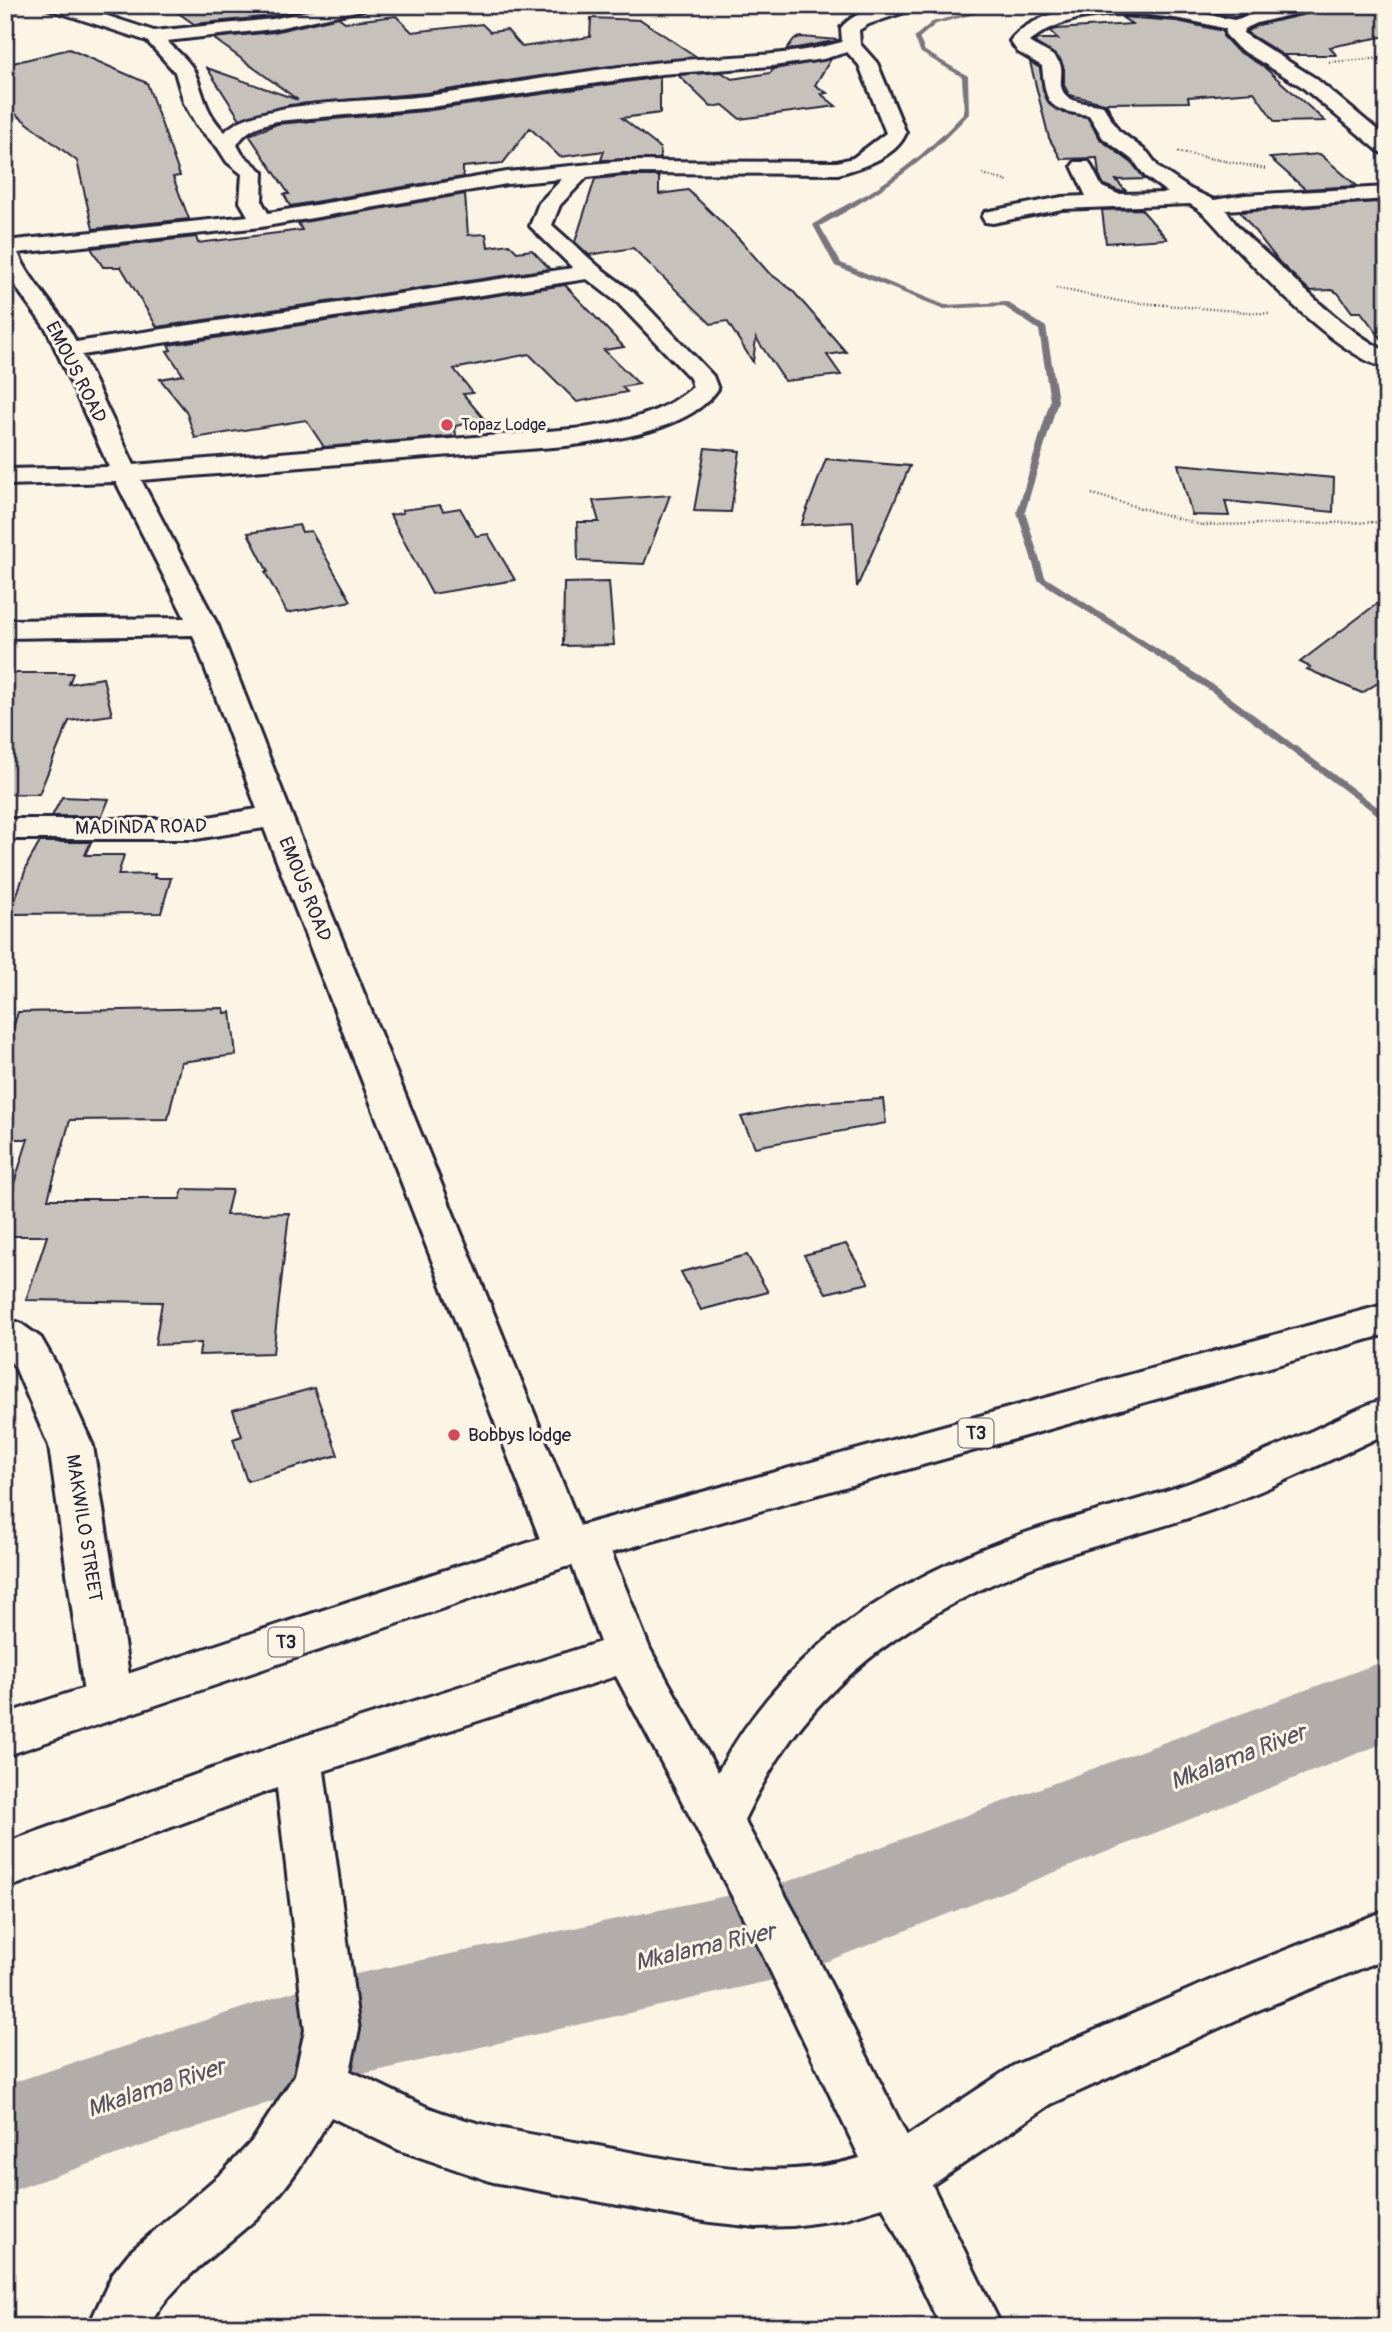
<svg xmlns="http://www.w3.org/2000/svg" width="1392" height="2332" viewBox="0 0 1392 2332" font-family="Pangolin,sans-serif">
<rect width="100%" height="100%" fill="#fcf5e5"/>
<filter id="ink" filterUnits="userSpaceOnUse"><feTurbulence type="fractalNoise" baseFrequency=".0143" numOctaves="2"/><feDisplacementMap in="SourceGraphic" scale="14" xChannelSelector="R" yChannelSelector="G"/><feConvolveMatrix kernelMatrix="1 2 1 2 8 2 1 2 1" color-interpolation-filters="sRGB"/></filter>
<g filter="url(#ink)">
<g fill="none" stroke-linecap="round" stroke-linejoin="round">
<!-- stream -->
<path fill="#78757e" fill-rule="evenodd" d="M998,5H1009L936,24L919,38L925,51L968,76L969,114C926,162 876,196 820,226L841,263L945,305L1007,302L1046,327L1058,401L1025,512L1045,577L1218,688L1387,814V822L1212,692L1038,580L1017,512L1050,401L1039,330L1003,306L944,309L835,266L813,225C831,211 854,202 873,190C907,168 937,142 964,113L962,77L921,53L914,37L932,22Z"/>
<!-- river -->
<path fill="#b2adab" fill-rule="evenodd" d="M1387,1660V1742L815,1966L778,1979L332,2081L5,2193V2085L332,1979L778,1885Z"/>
</g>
<!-- building -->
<path fill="#c6c1bb" stroke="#22223b" stroke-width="2" d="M167,5H307L308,8L273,16L194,24Z
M1239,5H1275L1234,17L1196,10Z
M1319,5H1387V36L1330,47L1336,55H1283L1246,32L1258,25L1315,12Z
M396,16L412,32L482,24L490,32L507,30L522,47L590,37L591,18L641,20L697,57L603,67L426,93L289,105L240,119L207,68L298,100L213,38L274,32L338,17L345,22Z
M1121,17L1177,21L1223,31V36L1236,50L1264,67L1325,121L1275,122L1254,92L1188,97L1189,102L1106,103L1115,120L1104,103L1069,95L1064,85V69L1060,59L1034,42L1039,39H1058L1050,31L1057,29L1132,24Z
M801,37L839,40L786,50L794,39Z
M69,49L147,83L180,176L173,177L189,219L93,229L77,161L5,106V65Z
M831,59L815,85L827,93L821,94L836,106L740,119L723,105L711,107L678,75L721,72L732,79L770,73L774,69Z
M1030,62L1040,68L1043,90L1050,105L1064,113L1087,117L1101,140L1132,163L1145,179L1116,180L1126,191H1119L1104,185L1099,175L1097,158L1061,159L1049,138Z
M660,77V113L622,118L660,148V159L601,160L604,151L560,157L530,128L503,163L463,167V177L290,206L284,194H289L249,135L277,124L424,111Z
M1320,154L1357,186L1305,189L1270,158Z
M623,176H659V194L688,190L740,240L768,272L792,290L846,352L827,355L841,375L785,381L756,338L753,362L727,321L711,324L633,248L589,255L575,242L595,179Z
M465,194L468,235L486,234L488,247L509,244L517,252L532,250L550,269L157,327L121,267H103L91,248L196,237L198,243L302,230L298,223Z
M1376,202L1387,211V346L1361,312H1352L1338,293L1332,290L1310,291L1280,263L1240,212Z
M1141,209L1167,239L1106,243L1102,210Z
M565,285L624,347L604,350L639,384L622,387L627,392L577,402L529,354L454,369L473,393L463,394L485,420L455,426L456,436L324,447L306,420L195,438L186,411L160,379L183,375L167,351L171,350L168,345Z
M705,448L740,451L731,512L694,511Z
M826,459L910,466L857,587L853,522L801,525Z
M1178,464L1334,478L1333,512L1225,501L1229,516L1192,515Z
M670,495L644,564L578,561L577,522H599L593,501Z
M440,505L443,511L460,508L476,536L488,534L515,580L432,594L390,515L403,513L402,510Z
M299,525L302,532L311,531L351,601L287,613L265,572H268L248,533Z
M609,582L614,645L563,646L564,583Z
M1387,596V677L1362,693L1307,669L1310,667L1300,662Z
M5,673H73L69,684L103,678L112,715L69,721L39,794H5Z
M62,797L109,799L102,816H52Z
M40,842H91L85,855H124L118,875L155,874L154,878H171L161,913L10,914L28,863Z
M224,1008L225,1013L231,1012L236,1055L181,1062L168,1119L70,1120L48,1199H180L183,1189L232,1190L226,1215L289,1213L273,1353L199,1355L201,1343L155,1345L162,1302L26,1300L47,1236H5V1212L28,1139H5V1055L18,1012Z
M883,1099L886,1123L755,1147L741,1117L812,1103Z
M846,1244L869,1283L826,1293L804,1255Z
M747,1255L768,1292L701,1310L681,1272Z
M314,1388L338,1455L247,1481L233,1439L242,1436L233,1410Z"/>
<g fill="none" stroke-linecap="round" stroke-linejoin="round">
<!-- minor casing -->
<g stroke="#22223b" stroke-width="6">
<path id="minor" d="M5,5H21L18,9L5,12Z
M46,5H74L154,31L273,19L334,5H368L365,9L273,29L167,41C175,50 189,60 194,71C205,96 204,111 225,132C254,99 380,102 426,96C505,86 583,70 662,62C722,56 784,58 842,42L841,28C858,7 892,5 917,5L914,9L869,24L859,30L860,44L877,63L906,133C896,157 861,168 838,174L623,173L587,177L560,205L552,225L599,267L634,293L713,376L718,389C689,431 613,440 566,446L141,480L218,626L292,816L580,1526L586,1524L602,1529L650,1649L718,1772C786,1646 901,1574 1034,1530C1086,1513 1140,1501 1192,1482C1233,1466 1274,1448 1314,1430C1338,1419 1361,1406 1387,1398V1433L1377,1438C1318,1466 1259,1494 1197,1515C1154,1530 1109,1541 1066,1555C962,1590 858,1648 792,1738C774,1763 758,1791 744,1820L796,1915L907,2136L1013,2066L1218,1977L1387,1910V1958L1256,2011L1051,2104L932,2185L1002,2327H941L883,2207L843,2219L793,2226L756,2227L710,2222L493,2182L399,2150L331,2117C310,2151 291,2185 262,2213C226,2248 171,2281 149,2327H88L113,2273L130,2252L223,2172L253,2140L295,2075L305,2030L277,1788L5,1889V1843L298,1738L600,1642L572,1565L567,1567L551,1562L544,1549L264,828L196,839H5V819H196L257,809L193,635L5,638V620L185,618L116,482L5,485V469L109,467L47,330L5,272V241L248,216L240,202L242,174L227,162L218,148L197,126L184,103L175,72L147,41L49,9ZM847,52L859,65L886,133L853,158L837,162L623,161L507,172L268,213L262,202L263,172L242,154L237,145C246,129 260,125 277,121L424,108L661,74L773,66L823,59ZM562,179L539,203L530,226L573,268L76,342C61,310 32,286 18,253L261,227L507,184ZM587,279L618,303L690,378L693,387C662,414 624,422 584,428L134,465L82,355ZM616,1676L760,1949L860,2158C771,2184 681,2161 592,2145C537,2135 480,2128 427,2107C401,2096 376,2082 350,2071L359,2030L324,1771Z
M1097,5H1161L1234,20L1285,5H1317L1314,9L1257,23L1244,29L1243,33L1315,78L1387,138V154L1380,152L1301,86L1238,48L1225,34L1226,29C1168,14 1079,0 1029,42C1038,49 1055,53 1060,64C1063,71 1060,78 1061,86C1065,105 1088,102 1103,106L1118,130L1148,153L1159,168L1190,189L1214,200L1245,195L1387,187V199L1226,210C1237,229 1256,244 1271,258C1307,292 1344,329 1387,352V368C1340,357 1270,283 1236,248C1220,233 1209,214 1190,204L1062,209L993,223L985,222L982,217L985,212L1062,197L1086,196L1072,166L1075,162H1089L1102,187L1118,194L1168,193L1145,176L1134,161L1103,138L1089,115C1048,110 1046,105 1042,66L1018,52L1010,41C1029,16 1068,9 1097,5Z
M5,1319L20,1323L41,1338L57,1366L93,1446L133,1700L126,1714L109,1720L92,1714L85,1700L49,1446L15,1367L5,1355Z"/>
</g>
<!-- highway casing -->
<g stroke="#22223b" stroke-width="6">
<path id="highway" d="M1387,1304V1334L589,1559L5,1756V1714L586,1524Z"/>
</g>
<!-- path -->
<path stroke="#22223b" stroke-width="2.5" stroke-dasharray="1 2.5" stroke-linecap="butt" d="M1329,62L1387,58
M1178,152L1266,169
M983,174L1009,182
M1056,288L1119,301L1270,314
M1092,494L1201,525L1387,522"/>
<!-- minor -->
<use href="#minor" fill="#fcf5e5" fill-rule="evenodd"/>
<!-- highway -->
<use href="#highway" fill="#fcf5e5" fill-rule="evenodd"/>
</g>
</g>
<!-- markers -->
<g fill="#d1495b" stroke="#fcf5e5" stroke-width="2.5">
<circle cx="447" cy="425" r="7"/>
<circle cx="454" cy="1435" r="7"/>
</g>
<g text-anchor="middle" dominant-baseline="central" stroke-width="6" stroke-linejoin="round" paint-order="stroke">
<!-- far-poi labels -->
<g font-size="16" fill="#22223b" stroke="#fcf5e5" text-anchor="start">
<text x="461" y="425">Topaz Lodge</text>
</g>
<!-- shield labels -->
<g fill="#fcf5e5" stroke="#63616e" stroke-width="2">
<rect x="958.5" y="1418.5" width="35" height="29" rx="5"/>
<rect x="268.5" y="1627.5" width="35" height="29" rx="5"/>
</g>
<g font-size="18" font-weight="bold" fill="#22223b">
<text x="976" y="1433">T3</text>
<text x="286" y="1642">T3</text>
</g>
<!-- street labels -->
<g font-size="19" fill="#22223b" stroke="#fcf5e5">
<text transform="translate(76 372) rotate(63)">EMOUS ROAD</text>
<text transform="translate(141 827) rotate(-1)">MADINDA ROAD</text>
<text transform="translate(305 889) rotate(68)">EMOUS ROAD</text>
<text transform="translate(84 1528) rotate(81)">MAKWILO STREET</text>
</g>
<!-- poi labels -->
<g font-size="19" fill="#22223b" stroke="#fcf5e5" text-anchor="start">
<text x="468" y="1435">Bobbys lodge</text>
</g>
<!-- near-water labels -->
<g font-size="24" font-style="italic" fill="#545362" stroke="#fcf5e5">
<text transform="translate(1238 1757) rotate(-21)">Mkalama River</text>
<text transform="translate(705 1947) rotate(-13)">Mkalama River</text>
<text transform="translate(156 2088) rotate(-18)">Mkalama River</text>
</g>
</g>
<!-- margin -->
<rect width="1392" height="2332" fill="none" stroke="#fcf5e5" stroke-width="28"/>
<rect x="14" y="14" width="1364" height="2304" fill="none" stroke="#22223b" stroke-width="2.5" filter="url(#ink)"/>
</svg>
